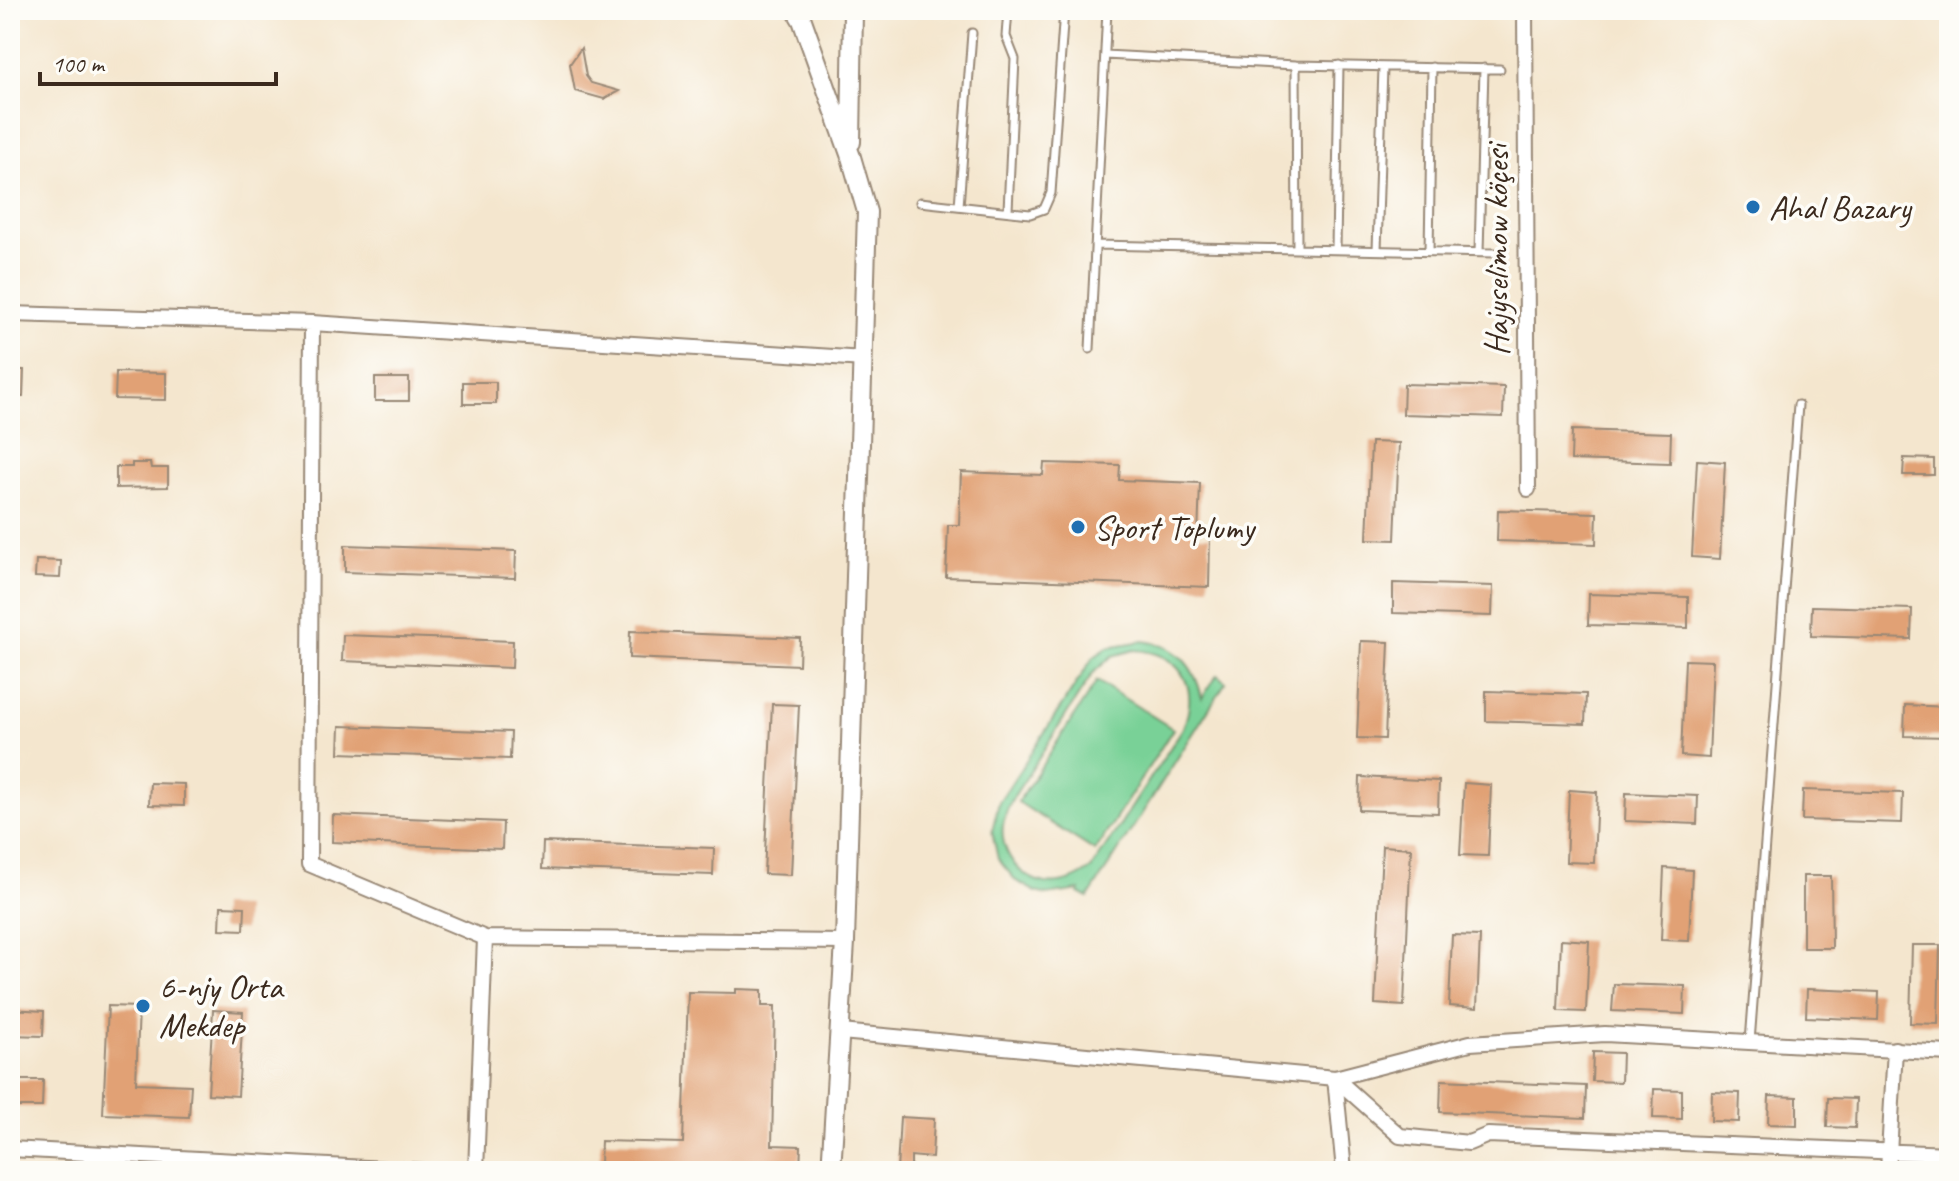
<svg xmlns="http://www.w3.org/2000/svg" width="1959" height="1181" viewBox="0 0 1959 1181" font-family="Caveat,sans-serif">
<rect width="100%" height="100%" fill="#fdfcf7"/>
<filter id="ink" filterUnits="userSpaceOnUse"><feTurbulence type="fractalNoise" baseFrequency=".0125" numOctaves="2"/><feDisplacementMap in="SourceGraphic" scale="16" xChannelSelector="R" yChannelSelector="G"/><feConvolveMatrix kernelMatrix="1 2 1 2 8 2 1 2 1" color-interpolation-filters="sRGB"/></filter>
<filter id="wash" filterUnits="userSpaceOnUse"><feTurbulence type="fractalNoise" baseFrequency=".006" numOctaves="4" result="noise"/><feDisplacementMap in="SourceGraphic" scale="32" xChannelSelector="R" yChannelSelector="G"/><feGaussianBlur stdDeviation="1.8" result="paint"/><feColorMatrix in="noise" values="0 0 0 0 0 0 0 0 0 0 0 0 0 0 0 0 0 1.4 0 .05"/><feComposite in="paint" operator="in"/></filter>
<g filter="url(#wash)">
<rect width="100%" height="100%" fill="#f4e6ce"/>
<!-- grass -->
<path fill="#79d197" stroke="#5a7e5a" stroke-width="2" fill-rule="evenodd" d="M1143,641C1177,645 1195,665 1202,698L1217,675L1226,682L1088,898L1079,893L1080,890L1047,895L1036,892L1016,881L998,859L992,831L999,802L1093,658L1108,647ZM1134,650C1181,653 1200,686 1183,728L1092,868C1075,881 1055,888 1035,880C1012,870 998,844 1004,820C1008,802 1021,786 1030,772C1051,739 1072,706 1093,673L1112,656Z
M1097,681L1173,729L1095,851L1018,802Z"/>
<g id="blocks">
<!-- building -->
<path fill="#e1a174" d="M581,48L586,76L591,83L619,91L604,99L575,91L570,64Z
M10,370H24L23,397H10Z
M116,372L166,373V400L115,399Z
M375,378H409V401H375Z
M463,382H496V404H463Z
M1404,384L1504,387L1503,417L1403,414Z
M1572,430L1671,433L1670,463L1571,460Z
M1371,442L1399,443L1395,540L1367,539Z
M1904,458L1934,459V475H1903Z
M1697,460L1725,462L1720,559L1692,557Z
M132,463H150L151,468H168V487L116,488V467H132Z
M1044,463L1120,465L1119,480L1200,483L1198,536H1210L1209,587L946,577L948,525H959L961,472L1043,475Z
M1498,510L1597,513L1596,544L1497,541Z
M345,545L516,551L515,578L345,572Z
M36,560L61,561L60,578L35,577Z
M1393,583L1493,586L1492,616L1393,613Z
M1589,594L1688,597V628L1588,625Z
M1812,606L1912,609L1911,639L1811,636Z
M630,631L800,638L799,665L629,658Z
M343,635L513,641L512,668L342,661Z
M1361,641L1389,642L1385,739L1357,738Z
M1685,660L1713,661L1709,758L1681,756Z
M1486,691L1586,694L1585,724L1486,721Z
M772,704L799,705L791,875L764,874Z
M1905,705L1949,707V737L1904,736Z
M340,726L511,732L510,759L339,753Z
M1360,777L1439,781L1438,813L1359,810Z
M150,783L184,784V806L149,805Z
M1464,783L1491,785L1488,856L1460,855Z
M1569,790L1597,792L1594,863L1566,862Z
M1803,790L1903,793L1902,823L1802,820Z
M1626,793L1698,796L1697,824L1625,821Z
M333,815L503,822L502,849L332,842Z
M543,842L714,848L713,875L542,869Z
M1382,846L1411,848L1404,1006L1375,1004Z
M1664,868L1692,870L1689,941L1661,940Z
M1803,876H1831L1832,948H1803Z
M221,906L245,907L244,930L220,929Z
M1452,935L1480,936L1477,1008L1449,1006Z
M1561,939L1589,941L1586,1012L1558,1011Z
M1912,945H1940L1938,1024L1910,1023Z
M1614,984L1685,986L1684,1014L1612,1011Z
M736,989L762,990V1006H775L772,1145L801,1146L800,1168L600,1163L601,1141L683,1143L688,992L736,993Z
M1807,989L1879,992L1878,1020L1806,1017Z
M108,1006L139,1007L136,1083L191,1085L189,1117L103,1114Z
M10,1009L44,1011L43,1036L10,1035Z
M213,1010L243,1012L238,1096L208,1094Z
M1593,1052L1622,1053L1621,1082L1592,1081Z
M10,1080H43L42,1107H10Z
M1441,1080L1586,1086L1585,1118L1440,1112Z
M1654,1089L1682,1090V1119L1653,1118Z
M1712,1092L1740,1093L1739,1122L1711,1121Z
M1769,1096L1797,1097V1125L1768,1124Z
M1828,1098L1856,1099L1855,1128L1827,1127Z
M900,1117L934,1119L932,1158L911,1156V1171H897Z"/>
</g>
</g>
<g filter="url(#ink)">
<use href="#blocks" fill-opacity="0" stroke="#988876" stroke-width="2"/>
<g fill="none" stroke-linecap="round" stroke-linejoin="round">
<!-- lane casing -->
<g stroke="#988876" stroke-width="11">
<path id="lane" d="M1008,10L1006,36L1015,59L1008,210
M1105,55L1296,65L1500,69
M1296,65L1297,248
M920,202L1030,214L1044,209L1051,193L1064,10
M959,206L972,33
M1095,245L1495,253
M1336,249L1339,65
M1377,250L1383,68
M1429,251L1432,67
M1479,252L1484,68
M1090,349L1107,10
M1750,1042L1798,405"/>
</g>
<!-- street casing -->
<g stroke="#988876" stroke-width="18">
<path id="street" d="M1525,10L1528,489
M10,314L312,323L864,359
M312,323L309,864L485,938
M841,1032L1335,1078L1470,1043L1605,1034L1949,1053
M1335,1078L1400,1136L1469,1143L1488,1135L1949,1154
M1335,1078L1344,1171
M10,1149L423,1171
M476,1171L485,938L845,942
M1888,1171L1895,1049"/>
</g>
<!-- secondary casing -->
<g stroke="#988876" stroke-width="22">
<path id="secondary" d="M796,10L802,20L851,157L867,212L845,942L831,1171
M851,142L853,10"/>
</g>
<!-- lane -->
<use href="#lane" stroke="#fff" stroke-width="7"/>
<!-- street -->
<use href="#street" stroke="#fff" stroke-width="14"/>
<!-- secondary -->
<use href="#secondary" stroke="#fff" stroke-width="18"/>
</g>
</g>
<!-- markers -->
<g fill="#1f6fb2" stroke="#fdfcf7" stroke-width="3">
<circle cx="1753" cy="207" r="8"/>
<circle cx="1078" cy="527" r="8"/>
<circle cx="143" cy="1006" r="8"/>
</g>
<g text-anchor="middle" dominant-baseline="central" stroke-width="7" stroke-linejoin="round" paint-order="stroke">
<!-- poi labels -->
<g font-size="34" fill="#3b2a1e" stroke="#fdfcf7" text-anchor="start">
<text x="1769" y="207">Ahal Bazary</text>
<text x="1094" y="527">Sport Toplumy</text>
<text x="159" y="986">6-njy Orta<tspan x="159" dy="39">Mekdep</tspan></text>
</g>
<!-- street labels -->
<g font-size="34" fill="#3b2a1e" stroke="#fdfcf7">
<text transform="translate(1496 250) rotate(-90)">Hajyselimow köçesi</text>
</g>
</g>
<!-- margin -->
<rect width="1959" height="1181" fill="none" stroke="#fdfcf7" stroke-width="40"/>
<!-- scale -->
<path d="M40 72v12h236v-12" fill="none" stroke="#3b2a1e" stroke-width="4"/>
<text x="52" y="72" font-size="24" fill="#3b2a1e" stroke="#fdfcf7" stroke-width="6" paint-order="stroke">100 m</text>
</svg>
